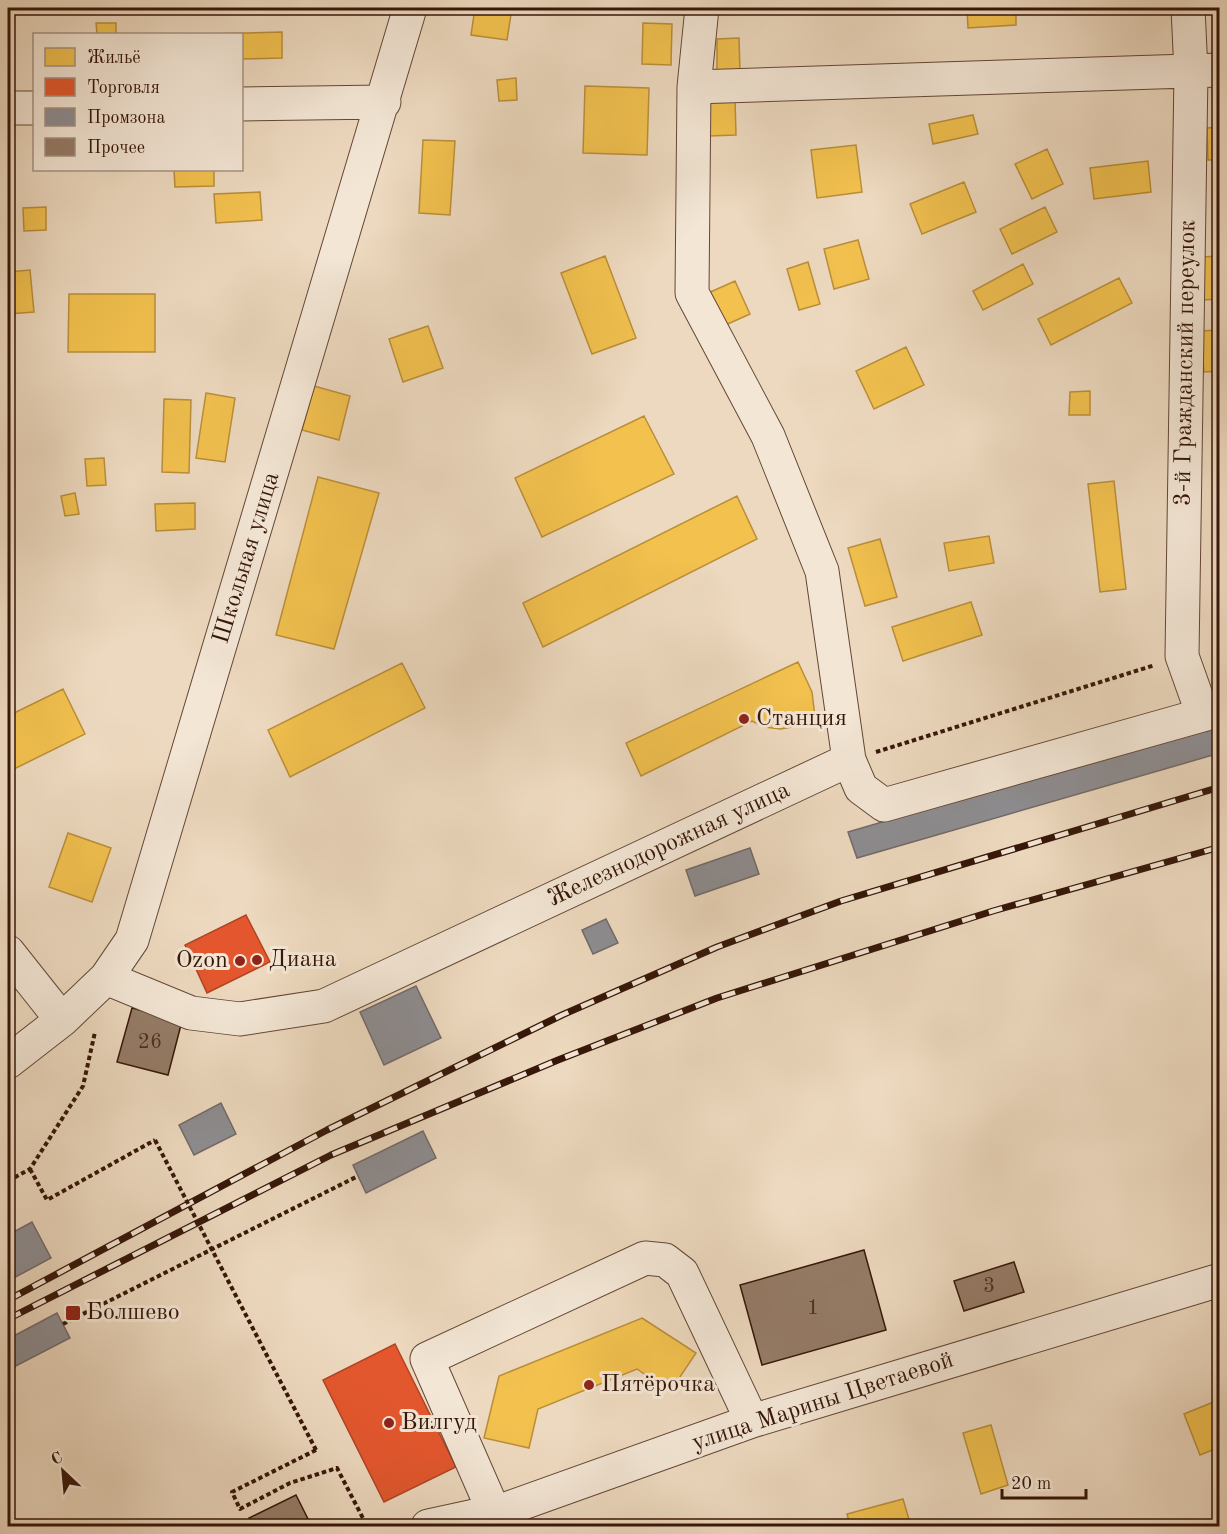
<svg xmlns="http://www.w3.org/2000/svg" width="1227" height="1534" viewBox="0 0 1227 1534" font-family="'Old Standard TT',serif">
<rect width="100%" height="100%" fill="#edd9bf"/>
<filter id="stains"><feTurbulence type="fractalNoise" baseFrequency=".00333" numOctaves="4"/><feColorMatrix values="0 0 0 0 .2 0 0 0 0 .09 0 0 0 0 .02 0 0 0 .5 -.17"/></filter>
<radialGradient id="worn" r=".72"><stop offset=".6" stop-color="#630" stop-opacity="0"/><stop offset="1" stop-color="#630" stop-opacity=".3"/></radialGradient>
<!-- homes -->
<path fill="#f2c14e" stroke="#ba8e39" stroke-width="1.5" d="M475,8H512L507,40L471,35Z
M967,8H1016V25L968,28Z
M1070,8H1115V9L1070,10Z
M96,23H116V34H97Z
M643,23L672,24L671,65L642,64Z
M282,32V58L242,59V34H204Z
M739,38L740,72H717V39Z
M516,78L517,100L499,101L497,80Z
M585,86L649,88L647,155L583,153Z
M735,99L736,135L709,136L708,100Z
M973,115L978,134L933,144L929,124Z
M1220,127V160H1208L1207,128Z
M423,140L455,141L450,215L419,213Z
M856,145L862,192L817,198L811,150Z
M1047,149L1063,184L1032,199L1015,164Z
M1148,161L1151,192L1094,199L1090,168Z
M174,170H214V186L175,187Z
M964,182L976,212L922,234L910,204Z
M260,192L262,220L216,223L214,194Z
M46,207V230L24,231L23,208Z
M1045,207L1057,232L1012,254L1000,229Z
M858,240L869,279L834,289L824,249Z
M605,256L636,338L592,354L561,273Z
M1220,256V299L1202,300L1200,257Z
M808,262L820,304L799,310L787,269Z
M1023,264L1033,284L983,310L973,291Z
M30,270L34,312L8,314V272Z
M1119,278L1132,303L1051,345L1038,319Z
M735,281L750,314L721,327L706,294Z
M69,294H155V352H68Z
M428,326L443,368L403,382L389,339Z
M1220,330V371L1204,372L1200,331Z
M906,347L924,385L874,409L856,371Z
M314,386L350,396L339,440L302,430Z
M1090,391V415H1069L1070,392Z
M206,393L235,398L225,462L196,458Z
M164,399L191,400L189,473L162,472Z
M644,416L674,474L542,537L515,478Z
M104,458L106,485L87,486L85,459Z
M318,477L379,493L334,649L276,635Z
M1114,481L1126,589L1100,592L1088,484Z
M75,493L79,514L65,516L61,496Z
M737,496L757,539L543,647L523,603Z
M195,503V529L156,531L155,504Z
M989,536L994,563L949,571L944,543Z
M880,539L897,597L865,606L848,548Z
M971,602L982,635L903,661L892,627Z
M798,662L812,692L815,717L797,726L781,729L764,727L752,721L641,776L626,743Z
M402,663L425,708L290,777L268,730Z
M63,689L85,734L8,772V716Z
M68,833L111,848L92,902L49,887Z
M642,1318L696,1353L670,1392L637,1369L538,1409L529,1448L484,1438L499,1376Z
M1216,1401L1220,1410V1447L1200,1455L1184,1414Z
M991,1425L1008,1485L981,1494L963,1433Z
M903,1499L911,1526H850L847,1514Z"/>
<!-- shops -->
<path fill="#e4572e" stroke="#b04423" stroke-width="1.5" d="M246,915L270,962L207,993L185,945Z
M395,1344L456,1467L384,1502L323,1380Z"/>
<!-- industry -->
<path fill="#8d8d92" stroke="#736969" stroke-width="1.5" d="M1220,723V753L857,858L848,832Z
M750,848L759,874L695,896L686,870Z
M606,919L618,943L593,954L582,930Z
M416,986L441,1038L384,1065L360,1012Z
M221,1103L236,1134L194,1155L179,1125Z
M423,1131L436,1158L366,1193L353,1165Z
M32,1222L51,1258L8,1281V1235Z
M57,1313L70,1338L8,1370V1339Z"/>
<!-- building -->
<path fill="#957b67" stroke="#361608" stroke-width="1.5" d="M132,1008L182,1021L168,1075L117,1062Z
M864,1250L886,1330L762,1365L740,1285Z
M1014,1262L1024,1292L964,1311L954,1281Z
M296,1495L309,1521L299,1526H253L249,1518Z"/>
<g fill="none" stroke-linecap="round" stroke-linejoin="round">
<!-- minor casing -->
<g stroke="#644736" stroke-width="35">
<path id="minor" d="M702,8L694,87L692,293L768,436L822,571L849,760L861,788L884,805L1220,710
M1188,8L1191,72L1182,656L1203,715
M694,87L1220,70
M242,104L384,102
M8,108H34
M8,952L62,1020
M106,978L191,1013L240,1019L324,1006L849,760
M8,1062L62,1020L106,978L132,940L410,8
M494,1512L427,1359L645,1258L665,1260L682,1273L752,1421
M428,1526L506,1509L752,1421L1220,1280"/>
</g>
<!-- path -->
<path stroke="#361608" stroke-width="4" stroke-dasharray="4.5 3" stroke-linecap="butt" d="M876,752L1155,665
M30,1169L47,1200L155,1140
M8,1181L30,1169L83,1086L95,1032
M63,1324L358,1176
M316,1450L232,1492L240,1509L290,1483L337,1468L367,1526"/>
<!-- minor -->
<use href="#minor" stroke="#f3e6d5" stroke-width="33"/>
<!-- rail casing -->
<g stroke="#361608" stroke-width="7">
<path id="rail" d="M8,1300L327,1130L562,1015L717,947L841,901L1220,787
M8,1319L331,1155L558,1060L717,998L993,911L1220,847"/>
</g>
<!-- rail -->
<use href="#rail" stroke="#f3e6d5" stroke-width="4.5" stroke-dasharray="14" stroke-linecap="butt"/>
<!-- path-bridge -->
<path stroke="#361608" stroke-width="4" stroke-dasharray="4.5 3" stroke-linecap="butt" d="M155,1140L316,1450"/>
</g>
<!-- markers -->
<g fill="#8f2418" stroke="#f3e6d5" stroke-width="2">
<circle cx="744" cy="719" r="6"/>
<circle cx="257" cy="960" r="6"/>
<circle cx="240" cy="961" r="6"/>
<rect x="65" y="1305" width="16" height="16" rx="3"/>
<circle cx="589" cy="1385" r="6"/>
<circle cx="389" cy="1423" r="6"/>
</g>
<g text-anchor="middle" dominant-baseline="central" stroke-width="6" stroke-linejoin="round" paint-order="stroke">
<!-- number labels -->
<g font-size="21" fill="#4e2f20">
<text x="150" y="1042">26</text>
<text x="989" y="1286">3</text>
<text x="813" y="1308">1</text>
</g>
<!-- street labels -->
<g font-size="24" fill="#361608" stroke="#f3e6d5">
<text transform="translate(1186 363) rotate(-89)">3-й Гражданский переулок</text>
<text transform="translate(247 558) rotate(-73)">Школьная улица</text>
<text transform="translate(669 845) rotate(-25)">Железнодорожная улица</text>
<text transform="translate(823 1402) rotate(-18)">улица Марины Цветаевой</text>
</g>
<!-- poi labels -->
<g font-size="24" fill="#361608" stroke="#f3e6d5" text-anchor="start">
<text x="756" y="719">Станция</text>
<text x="269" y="960">Диана</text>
<text x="228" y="961" text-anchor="end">Ozon</text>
<text x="86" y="1313">Болшево</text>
<text x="601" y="1385">Пятёрочка</text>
<text x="401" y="1423">Вилгуд</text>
</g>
</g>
<!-- margin -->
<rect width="1227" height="1534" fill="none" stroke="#edd9bf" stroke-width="30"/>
<rect x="9" y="9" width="1209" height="1516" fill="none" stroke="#361608" stroke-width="3"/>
<rect x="15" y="15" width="1197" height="1504" fill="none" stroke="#361608" stroke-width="1.5"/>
<!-- legend -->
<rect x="33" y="33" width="210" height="138" fill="#f3e6d5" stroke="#a79383" stroke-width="1.5"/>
<rect x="45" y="48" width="30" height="18" fill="#f2c14e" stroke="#a79383" stroke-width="1.5"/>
<text x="87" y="63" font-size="18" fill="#361608">Жильё</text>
<rect x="45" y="78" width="30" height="18" fill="#e4572e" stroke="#a79383" stroke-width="1.5"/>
<text x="87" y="93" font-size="18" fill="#361608">Торговля</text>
<rect x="45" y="108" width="30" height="18" fill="#8d8d92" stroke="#a79383" stroke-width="1.5"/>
<text x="87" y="123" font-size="18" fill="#361608">Промзона</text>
<rect x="45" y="138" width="30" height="18" fill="#957b67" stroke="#a79383" stroke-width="1.5"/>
<text x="87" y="153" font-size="18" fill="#361608">Прочее</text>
<!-- north arrow -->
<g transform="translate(63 1471) rotate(334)" stroke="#f3e6d5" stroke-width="4.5" paint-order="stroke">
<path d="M0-4.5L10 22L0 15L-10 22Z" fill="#361608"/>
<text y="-9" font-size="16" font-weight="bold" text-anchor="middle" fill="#361608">С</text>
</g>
<!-- scale -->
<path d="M1002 1489v9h84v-9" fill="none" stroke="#361608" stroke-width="3"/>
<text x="1011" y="1489" font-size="18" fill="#361608" stroke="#f3e6d5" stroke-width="4.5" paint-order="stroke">20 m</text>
<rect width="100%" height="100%" filter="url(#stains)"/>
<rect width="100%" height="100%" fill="url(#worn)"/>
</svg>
